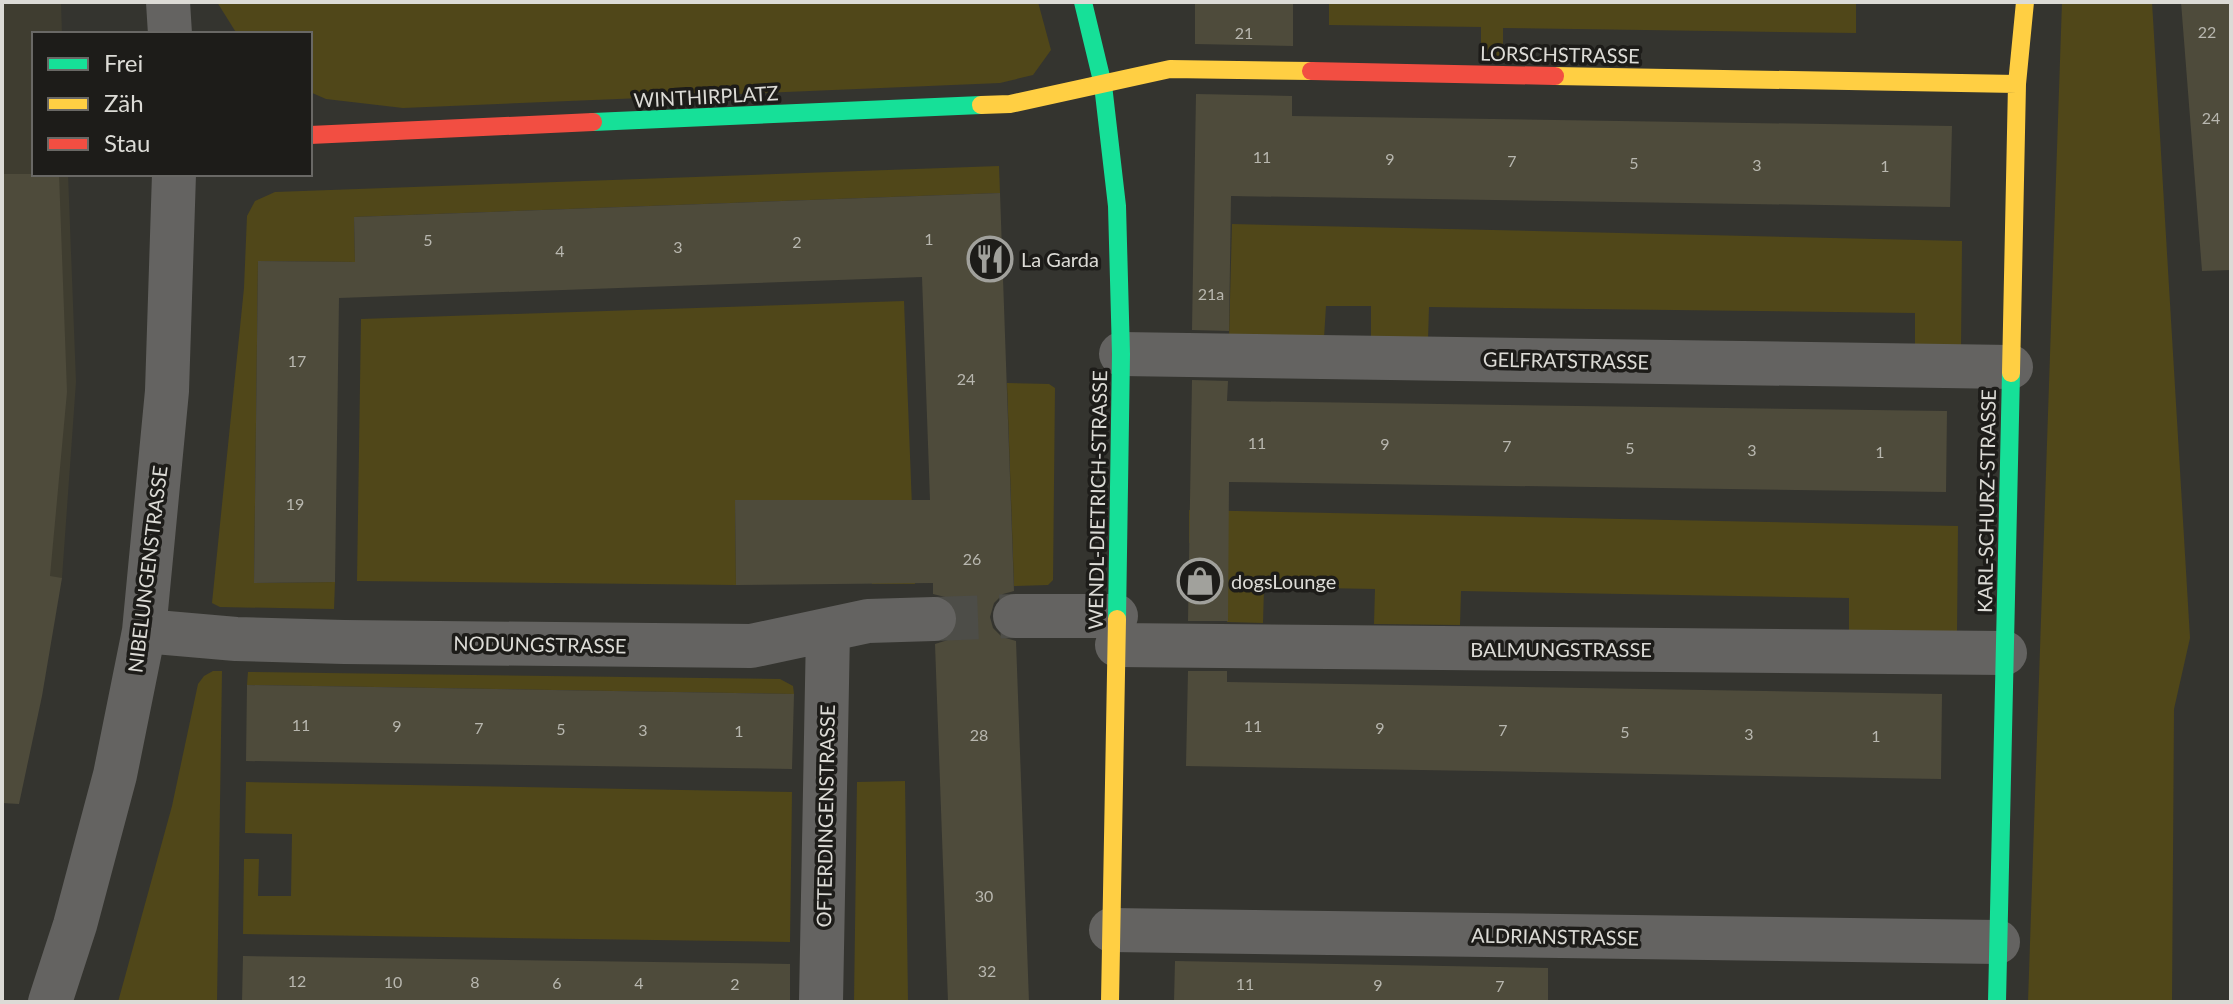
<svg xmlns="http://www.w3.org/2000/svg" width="2233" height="1004" viewBox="0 0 2233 1004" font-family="Lato,sans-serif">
<rect width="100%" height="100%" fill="#34342f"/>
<!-- built -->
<path fill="#3f3d30" d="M2,2H61L62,34H34V174H68L76,382L62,578L2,688Z"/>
<!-- green -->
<path fill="#504719" d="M217,2H1038L1051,50L1033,75L1000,83L403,108L326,99L310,92V34H237Z
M1329,2H1856V33L1503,28V59H1481V27L1329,25Z
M2062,2H2152L2190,638L2174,709L2172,1002H2028Z
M999,166L1000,193L354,217L355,262L258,261L254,583L335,582L334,609L220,607L212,603L244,288L247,216L255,201L275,192Z
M1232,224L1962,241L1961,348L1915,347V313L1429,307L1428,340L1371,339V306H1326L1324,338L1229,337Z
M904,301L915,584H872L871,501H735L736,585L357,581L361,319Z
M1007,383L1049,384L1055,388L1053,580L1048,585L1014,586Z
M1189,510L1958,526L1957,633L1849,631V598L1461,591L1460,625L1374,624L1375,589L1264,587L1263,623L1227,622L1228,544L1189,543Z
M213,671H222L217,1002H118L172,806L198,684L204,676Z
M248,672L780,679L793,686L794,694L247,685Z
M905,781L908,1002H854L857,782Z
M246,782L792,792L790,942L243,934L244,859H259L258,896H291L292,834L245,833Z"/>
<!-- building -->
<path fill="#4e4b3b" d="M1195,2H1293V46L1195,44Z
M2181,2H2231V270L2202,271Z
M1196,94L1292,96V116L1952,126L1950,207L1231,196L1229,331L1192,330Z
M2,174H59L67,392L50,576L62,578L42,696L19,804L2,803Z
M1000,193L1014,591L1003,594L994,603L990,617L993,628L1002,637L1016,641L1029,1002H948L935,644L948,640L956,630L959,617L955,605L945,597L933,594V583L736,585L735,500H930L922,277L339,298L335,582L254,583L258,261L355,262L354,217Z
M1192,380L1228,381L1227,401L1947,411L1946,492L1229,482L1228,621H1188Z
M1188,671H1227V682L1942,694L1941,779L1186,766Z
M247,685L794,694L792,769L246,761Z
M243,956L790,964V1002H242Z
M1175,961L1548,968V1002H1174Z"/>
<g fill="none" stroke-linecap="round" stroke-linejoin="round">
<!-- street-tunnel -->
<path stroke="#4d4d48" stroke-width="44" stroke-dasharray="44 22" stroke-linecap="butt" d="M934,619L1015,616"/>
<!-- street -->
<path stroke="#646361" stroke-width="44" d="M168,2L170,34
M1121,354L2011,367
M1015,616H1116
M144,631L236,639L344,642L751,646L868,621L934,619
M1117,645L2005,653
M1111,930L1998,942
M50,1002L75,925L115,775L144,631L167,391L174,174
M821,1002L828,631"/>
<!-- fast -->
<path stroke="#16e098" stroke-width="18" d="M1083,2L1103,85L1117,206L1121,354L1117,619
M593,122L981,105
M1997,1002L2011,373"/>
<!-- slow -->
<path stroke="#ffcf43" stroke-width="18" d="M1555,76L2017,84
M981,105L1010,104L1170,69L1311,71
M2011,373L2017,84L2025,2
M1110,1002L1117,619"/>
<!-- jam -->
<path stroke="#f24e42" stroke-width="18" d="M1311,71L1555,76
M310,135L593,122"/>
</g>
<!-- icons -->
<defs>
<g id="restaurant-ring" transform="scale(2.3)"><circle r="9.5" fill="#1d1c19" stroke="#a1a19c" stroke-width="1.5"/><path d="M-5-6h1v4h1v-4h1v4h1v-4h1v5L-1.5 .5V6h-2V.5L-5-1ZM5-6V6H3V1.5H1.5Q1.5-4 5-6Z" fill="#a1a19c"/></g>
<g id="shop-ring" transform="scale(2.3)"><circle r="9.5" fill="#1d1c19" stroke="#a1a19c" stroke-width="1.5"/><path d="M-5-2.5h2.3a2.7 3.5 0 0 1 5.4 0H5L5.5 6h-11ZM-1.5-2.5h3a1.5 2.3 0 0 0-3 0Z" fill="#a1a19c"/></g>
</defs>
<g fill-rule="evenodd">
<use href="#restaurant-ring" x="990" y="259"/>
<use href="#shop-ring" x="1200" y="581"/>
</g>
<g text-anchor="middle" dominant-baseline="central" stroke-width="7" stroke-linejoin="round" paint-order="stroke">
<!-- number labels -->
<g font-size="16" fill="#b8b7af">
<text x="2207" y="31">22</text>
<text x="1244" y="32">21</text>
<text x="2211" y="117">24</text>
<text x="1262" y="156">11</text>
<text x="1390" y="158">9</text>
<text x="1512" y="160">7</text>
<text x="1634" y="162">5</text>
<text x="1757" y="164">3</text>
<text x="1885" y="165">1</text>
<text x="929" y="238">1</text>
<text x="428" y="239">5</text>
<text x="797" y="241">2</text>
<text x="678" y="246">3</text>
<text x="560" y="250">4</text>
<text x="1211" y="293">21a</text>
<text x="297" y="360">17</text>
<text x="966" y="378">24</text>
<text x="1257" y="442">11</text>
<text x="1385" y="443">9</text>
<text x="1507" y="445">7</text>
<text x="1630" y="447">5</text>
<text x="1752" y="449">3</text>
<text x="1880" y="451">1</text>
<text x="295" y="503">19</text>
<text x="972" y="558">26</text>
<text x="301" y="724">11</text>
<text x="397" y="725">9</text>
<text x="1253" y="725">11</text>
<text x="479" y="727">7</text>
<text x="1380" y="727">9</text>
<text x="561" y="728">5</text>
<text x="643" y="729">3</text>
<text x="1503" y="729">7</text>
<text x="739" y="730">1</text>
<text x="1625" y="731">5</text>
<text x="1749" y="733">3</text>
<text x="979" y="734">28</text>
<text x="1876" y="735">1</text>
<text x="984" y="895">30</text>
<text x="987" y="970">32</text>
<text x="297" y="980">12</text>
<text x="393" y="981">10</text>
<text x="475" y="981">8</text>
<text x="557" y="982">6</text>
<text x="639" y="982">4</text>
<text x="735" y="983">2</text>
<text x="1245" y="983">11</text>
<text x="1378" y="984">9</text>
<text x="1500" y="985">7</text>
</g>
<!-- street labels -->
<g font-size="20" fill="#dcdbd6" stroke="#1d1c19">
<text transform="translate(1560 54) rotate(1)">LORSCHSTRASSE</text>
<text transform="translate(706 96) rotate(-3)">WINTHIRPLATZ</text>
<text transform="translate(1566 360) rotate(1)">GELFRATSTRASSE</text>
<text transform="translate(1097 500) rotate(-89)">WENDL-DIETRICH-STRASSE</text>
<text transform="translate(1986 501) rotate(-89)">KARL-SCHURZ-STRASSE</text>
<text transform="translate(147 569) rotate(-83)">NIBELUNGENSTRASSE</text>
<text transform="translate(540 644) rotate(1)">NODUNGSTRASSE</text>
<text x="1561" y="649">BALMUNGSTRASSE</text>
<text transform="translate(825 816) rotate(-89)">OFTERDINGENSTRASSE</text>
<text transform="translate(1555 936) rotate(1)">ALDRIANSTRASSE</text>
</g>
<!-- poi labels -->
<g font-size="20" fill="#dcdbd6" stroke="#1d1c19" text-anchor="start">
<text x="1021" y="259">La Garda</text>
<text x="1231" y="581">dogsLounge</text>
</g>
</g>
<!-- border -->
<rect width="2233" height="1004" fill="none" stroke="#dcdbd6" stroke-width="8"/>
<!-- legend -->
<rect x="32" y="32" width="280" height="144" fill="#1d1c19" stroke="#696865" stroke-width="2"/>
<rect x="48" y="58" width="40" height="12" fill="#16e098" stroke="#696865" stroke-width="2"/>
<text x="104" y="72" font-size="24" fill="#dcdbd6">Frei</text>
<rect x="48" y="98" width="40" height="12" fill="#ffcf43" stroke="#696865" stroke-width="2"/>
<text x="104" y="112" font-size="24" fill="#dcdbd6">Zäh</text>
<rect x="48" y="138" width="40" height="12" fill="#f24e42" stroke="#696865" stroke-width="2"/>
<text x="104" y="152" font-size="24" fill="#dcdbd6">Stau</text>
</svg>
